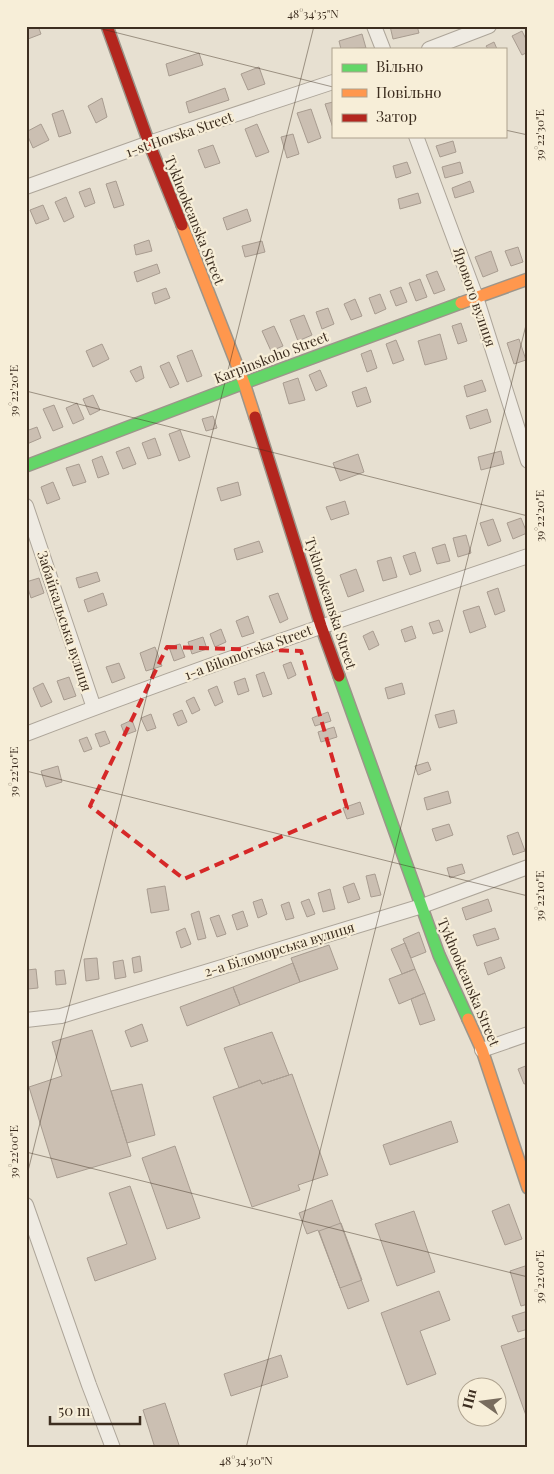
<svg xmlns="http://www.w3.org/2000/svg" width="554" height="1474" viewBox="0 0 554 1474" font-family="'Playfair Display',serif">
<rect width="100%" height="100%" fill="#e7e0d1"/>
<!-- building -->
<path fill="#cbbfb2" stroke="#a89c90" d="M26,26H38L41,34L28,39Z
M390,26H417L419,33L393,39Z
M522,31L528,43V52L522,55L512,36Z
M362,34L366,48L341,49L339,41Z
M494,42L497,49H488L486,46Z
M199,53L203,65L169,76L166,64Z
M259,67L265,84L248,90L241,74Z
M225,88L229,100L189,113L186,102Z
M102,98L107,117L96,123L88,106Z
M333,102V128L325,104Z
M311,109L321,138L308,143L297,113Z
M63,110L71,133L59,137L52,114Z
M41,124L49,140L33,148L26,132Z
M257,124L269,152L256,157L245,129Z
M293,134L299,154L287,158L281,137Z
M453,141L456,152L440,157L436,146Z
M213,145L220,163L205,168L198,150Z
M407,162L411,173L396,178L393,166Z
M460,162L463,173L445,178L442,167Z
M116,181L124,205L114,208L106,184Z
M470,181L474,192L455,198L452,188Z
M90,188L95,203L85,207L79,192Z
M418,193L421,203L400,209L398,199Z
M66,197L74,217L64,222L55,202Z
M43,205L49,219L36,224L30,210Z
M247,209L251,221L227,230L223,218Z
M149,240L152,251L136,255L134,245Z
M262,241L265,252L245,257L242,246Z
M518,247L523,262L511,266L505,251Z
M491,251L498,271L483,277L475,257Z
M157,264L160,273L137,282L134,272Z
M437,271L445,290L434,294L426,275Z
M420,279L427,297L416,301L409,283Z
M401,287L407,302L396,306L390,291Z
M166,288L170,298L155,304L152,293Z
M380,294L386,309L375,314L369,298Z
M355,299L362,316L351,320L344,304Z
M328,308L334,324L322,329L316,312Z
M304,315L312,335L298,341L290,320Z
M461,323L467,341L458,344L452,326Z
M274,326L283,346L271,351L262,331Z
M440,334L447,359L425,365L418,341Z
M519,339L526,360L514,364L507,343Z
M396,340L404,360L393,364L386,344Z
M102,344L109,359L93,367L86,351Z
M192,350L202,376L187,382L177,356Z
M371,350L377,368L367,372L361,354Z
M169,362L179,384L170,388L160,366Z
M141,366L144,378L136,382L130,371Z
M320,370L327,386L316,391L309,375Z
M298,378L305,400L289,404L283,383Z
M482,380L486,391L467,397L464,386Z
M366,387L371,402L357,407L352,392Z
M93,395L100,410L90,415L83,399Z
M77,403L84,419L73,424L66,408Z
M54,405L63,427L53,431L43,409Z
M487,409L491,422L470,429L466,416Z
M213,416L217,428L206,431L202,419Z
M37,427L41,438L27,444L26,431Z
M180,430L190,457L179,461L169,434Z
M155,438L161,455L148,459L142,443Z
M129,447L136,464L123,469L116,452Z
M501,451L504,464L481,470L478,457Z
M358,454L364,472L340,481L333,463Z
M102,456L109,474L98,478L92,460Z
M79,464L86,482L73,486L66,468Z
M53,482L60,499L47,504L41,487Z
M238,482L241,495L221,501L217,488Z
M345,501L349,514L331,520L326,507Z
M521,518L527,533L513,539L507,523Z
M493,519L501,541L488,546L480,523Z
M466,535L471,553L458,557L453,538Z
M259,541L263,552L237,560L234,549Z
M445,544L450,561L437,564L432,548Z
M415,552L421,571L410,575L403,556Z
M391,557L397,577L383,581L377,561Z
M356,569L364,591L348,597L340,575Z
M97,572L100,581L79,588L76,578Z
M39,578L44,593L31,598L26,582Z
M498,588L505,611L495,615L487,592Z
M103,593L107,605L88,612L84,600Z
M278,593L288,619L280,623L269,596Z
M479,606L486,627L470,633L463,611Z
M248,616L254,633L242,637L236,621Z
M439,620L443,631L433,634L429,623Z
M412,626L416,638L405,642L401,630Z
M221,629L226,642L215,647L210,634Z
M373,631L379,645L369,650L363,636Z
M203,637L207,649L192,654L188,642Z
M180,644L185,657L174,661L169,647Z
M155,647L162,666L146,671L140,653Z
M291,662L296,675L288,679L283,665Z
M119,663L125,678L112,683L106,667Z
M264,672L272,694L263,697L256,675Z
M69,677L76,696L64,700L57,681Z
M245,678L249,691L238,695L234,682Z
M43,683L52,702L41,707L33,688Z
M402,683L405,694L388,699L385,688Z
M217,686L223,702L215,706L208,690Z
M194,697L200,710L192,714L186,701Z
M182,710L187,722L178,726L173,714Z
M454,710L457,723L439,728L435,715Z
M328,712L331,721L315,726L312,718Z
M151,714L156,728L147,731L141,718Z
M132,720L136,731L125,735L121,725Z
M334,727L337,737L321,742L318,732Z
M105,731L110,743L100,747L95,734Z
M87,737L92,749L84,752L79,740Z
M428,762L431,770L418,775L415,766Z
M58,766L62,782L46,787L41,771Z
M448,791L451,803L427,810L424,798Z
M360,802L364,814L347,819L343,808Z
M449,824L453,835L436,841L432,829Z
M518,832L525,851L513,855L507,836Z
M462,864L465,873L450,878L447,868Z
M375,874L381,895L371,897L366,876Z
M354,883L360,899L348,903L343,887Z
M165,886L169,910L151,913L147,889Z
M330,889L335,909L323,912L318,893Z
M262,899L267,914L258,918L253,902Z
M309,899L315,914L307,917L301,902Z
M488,899L492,911L466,920L462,908Z
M289,902L294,918L286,920L281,905Z
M199,911L206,938L198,940L191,914Z
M243,911L248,926L237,930L232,915Z
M219,915L226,934L217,937L210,918Z
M185,928L191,944L181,948L176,932Z
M495,928L499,939L477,946L473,935Z
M419,932L426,952L411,958L403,939Z
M405,943L415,969L402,974L391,949Z
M329,945L338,969L300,982L291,958Z
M140,956L142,971L134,973L132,958Z
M501,957L505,968L488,975L484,963Z
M97,958L99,979L86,981L84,959Z
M123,960L126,977L115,979L113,962Z
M293,963L300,982L240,1005L233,987Z
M36,969L38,988L28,989L27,970Z
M415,969L425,993L399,1004L389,979Z
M64,970L66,984L56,985L55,971Z
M233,987L240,1005L187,1026L180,1007Z
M425,993L435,1020L420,1025L411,999Z
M142,1024L148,1041L131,1047L125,1031Z
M92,1030L131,1156L57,1178L29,1087L62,1076L52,1042Z
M272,1032L289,1075L262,1084L260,1080L239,1088L224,1048Z
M528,1065V1083L524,1084L518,1069Z
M292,1074L328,1175L298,1185L300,1190L252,1207L213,1097L260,1080L262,1084Z
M142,1084L155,1135L127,1143L111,1091Z
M451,1121L458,1142L390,1165L383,1145Z
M175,1146L200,1218L167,1229L142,1158Z
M130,1186L156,1259L95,1281L87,1258L127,1244L109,1193Z
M332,1200L369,1301L348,1309L318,1230L307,1234L299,1213Z
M509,1204L522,1239L505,1245L492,1211Z
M414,1211L435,1272L397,1286L375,1224Z
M341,1223L362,1280L340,1288L319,1231Z
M528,1265V1304L521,1306L510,1271Z
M439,1291L450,1320L420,1331L436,1374L407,1385L381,1313Z
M528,1311V1329L518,1332L512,1316Z
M528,1337V1421L501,1346Z
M281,1355L288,1377L231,1396L224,1374Z
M165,1403L180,1448H155L143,1410Z"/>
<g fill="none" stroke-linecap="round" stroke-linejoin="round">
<!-- street casing -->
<g stroke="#ada599" stroke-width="16">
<path id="street" d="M374,26L383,49
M429,49L489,26
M416,136L476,297L528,461
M26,187L149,143L333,82
M26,506L94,708
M26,734C192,670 360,613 528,556
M26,1020L61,1016L422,906L528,867
M482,1050L528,1034
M26,1205L89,1385L113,1448"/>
</g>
<!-- fast casing -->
<g stroke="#9c958a" stroke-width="14">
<path id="fast" d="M26,466L244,383L461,303
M339,676L439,955L468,1019"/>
</g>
<!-- slow casing -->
<g stroke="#9c958a" stroke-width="14">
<path id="slow" d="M182,225L244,383L255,417
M461,303L528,279
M468,1019L482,1050L528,1188"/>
</g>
<!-- jam casing -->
<g stroke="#9c958a" stroke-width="14">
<path id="jam" d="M107,26L149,143L182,225
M255,417L321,626L339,676"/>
</g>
<!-- street -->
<use href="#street" stroke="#efebe3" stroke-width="14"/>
<!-- fast -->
<use href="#fast" stroke="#63d668" stroke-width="11"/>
<!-- slow -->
<use href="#slow" stroke="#ff974d" stroke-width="11"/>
<!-- jam -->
<use href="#jam" stroke="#b3261e" stroke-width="11"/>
</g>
<!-- marked area -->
<path fill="none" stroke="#d62828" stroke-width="4" stroke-dasharray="10 6" stroke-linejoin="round" d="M167,647L301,651L347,808L184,879L90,806Z"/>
<!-- ticks -->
<path fill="none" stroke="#3d2e20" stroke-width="1" stroke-opacity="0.45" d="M90,26L333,87M26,29L27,26M505,130L528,135M26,391L528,516M26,771L528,896M26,1152L528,1277M26,1179L314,26M246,1448L528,317"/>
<g text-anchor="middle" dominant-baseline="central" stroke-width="4.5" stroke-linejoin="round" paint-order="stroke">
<!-- street labels -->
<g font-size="14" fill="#3d2e20" stroke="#f7eed8">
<text transform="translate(179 134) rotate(-19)">1-st Horska Street</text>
<text transform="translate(195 220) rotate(68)">Tykhookeanska Street</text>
<text transform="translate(475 297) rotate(71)">Ярового вулиця</text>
<text transform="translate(271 357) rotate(-21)">Karpinskoho Street</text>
<text transform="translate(331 603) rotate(72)">Tykhookeanska Street</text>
<text transform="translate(65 621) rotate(72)">Забайкальська вулиця</text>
<text transform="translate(248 652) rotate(-20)">1-a Bilomorska Street</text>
<text transform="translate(279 949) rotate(-17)">2-а Біломорська вулиця</text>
<text transform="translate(469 982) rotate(67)">Tykhookeanska Street</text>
</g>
</g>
<!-- border -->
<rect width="554" height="1474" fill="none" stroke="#f7eed8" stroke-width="55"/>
<!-- legend -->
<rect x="332" y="48" width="175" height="90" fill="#f7eed8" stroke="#ada18e"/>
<rect x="342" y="64" width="25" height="8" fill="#63d668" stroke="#ada18e"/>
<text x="376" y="72" font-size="15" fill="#3d2e20">Вільно</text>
<rect x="342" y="89" width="25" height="8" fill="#ff974d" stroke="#ada18e"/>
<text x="376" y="98" font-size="15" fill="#3d2e20">Повільно</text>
<rect x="342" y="114" width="25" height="8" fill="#b3261e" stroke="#ada18e"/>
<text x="376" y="122" font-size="15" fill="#3d2e20">Затор</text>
<!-- north arrow -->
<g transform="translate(482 1402) rotate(284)"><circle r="24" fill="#f7eed8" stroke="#ada18e"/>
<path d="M0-4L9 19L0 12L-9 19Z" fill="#786c5e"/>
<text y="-8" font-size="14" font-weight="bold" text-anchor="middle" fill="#3d2e20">Пн</text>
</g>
<!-- scale -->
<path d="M50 1416v8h90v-8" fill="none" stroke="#3d2e20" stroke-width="2.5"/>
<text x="58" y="1416" font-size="15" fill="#3d2e20" stroke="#f7eed8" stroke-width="4" paint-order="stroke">50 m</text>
<rect x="28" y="28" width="498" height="1418" fill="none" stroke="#3d2e20" stroke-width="2"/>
<g font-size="12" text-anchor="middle" fill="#3d2e20">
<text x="313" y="18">48°34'35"N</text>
<text transform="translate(540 135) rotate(-90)" y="4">39°22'30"E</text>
<text transform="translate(14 391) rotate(-90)" y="4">39°22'20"E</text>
<text transform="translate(540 516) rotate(-90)" y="4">39°22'20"E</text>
<text transform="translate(14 772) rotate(-90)" y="4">39°22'10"E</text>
<text transform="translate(540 896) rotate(-90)" y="4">39°22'10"E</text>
<text transform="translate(14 1152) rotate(-90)" y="4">39°22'00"E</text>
<text transform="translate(540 1277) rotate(-90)" y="4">39°22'00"E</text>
<text x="246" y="1465">48°34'30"N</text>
</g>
</svg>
